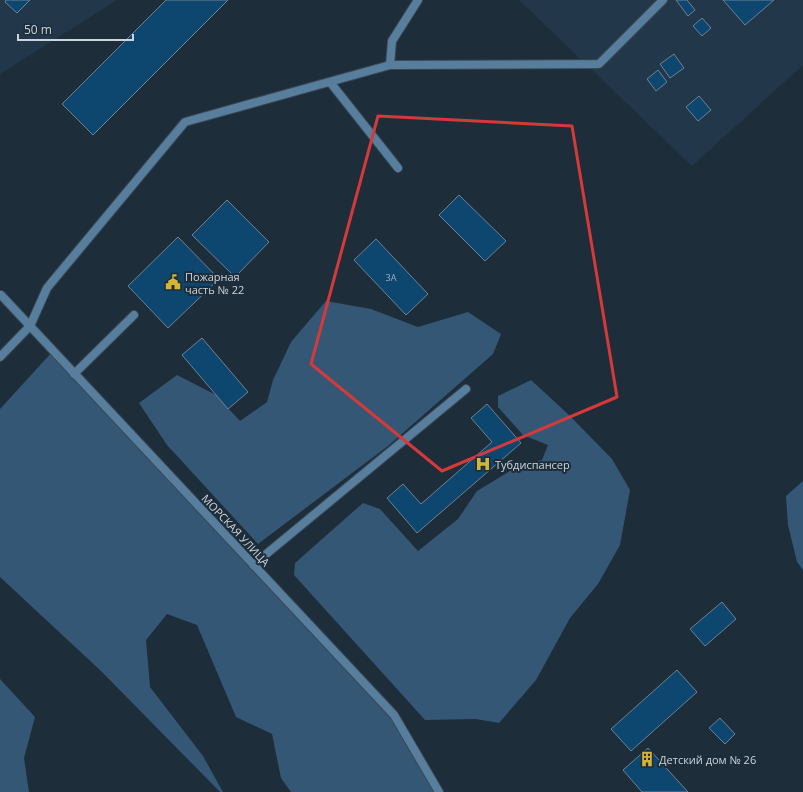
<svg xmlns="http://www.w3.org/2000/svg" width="803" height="792" viewBox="0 0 803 792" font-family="'Open Sans',sans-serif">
<rect width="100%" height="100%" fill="#1e2d3a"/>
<!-- built -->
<path fill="#223749" d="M0,0H117L0,74Z
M519,0H803V65L692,166Z"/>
<!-- green -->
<path fill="#345775" d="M326,301L371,309L418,327L468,312L501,334L493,354L388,446L258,544L167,445L139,403L177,375L216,395L240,421L267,402L273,380L291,342Z
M53,351L394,715L439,792H291L281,778L272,734L236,717L197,625L167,614L146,640L150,687L203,756L223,792H220L101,671L0,577V409Z
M531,380L569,415L612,459L630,490L620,545L598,584L570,618L536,680L499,723L476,719L425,720L294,575L295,563L363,503L380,509L418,551L458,519L477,491L518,466L542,460L548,445L523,435L498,407V396Z
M803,481V570L797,562L788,525L786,496Z
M0,679L35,717L24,758L29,792H0Z"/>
<!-- building -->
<path fill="#0d466e" stroke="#718292" d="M6,0H30L17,13L5,2Z
M166,0H228L93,135L62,104Z
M676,0H687L695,10L688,16Z
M723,0H774L745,25Z
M702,18L711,28L702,36L693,26Z
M674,54L684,68L670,78L660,64Z
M658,70L667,82L656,91L647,79Z
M699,96L711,110L698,121L686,107Z
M459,195L506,241L485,261L439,215Z
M227,200L269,242L235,277L192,235Z
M178,237L219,279L168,328L128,286Z
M376,239L428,294L406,315L354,260Z
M202,338L248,392L228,409L182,355Z
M487,404L521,443L417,533L387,498L403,484L421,504L492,442L471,418Z
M722,602L736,619L705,646L690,629Z
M677,670L697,692L631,751L611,729Z
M720,718L735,734L725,744L709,728Z
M648,748L688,792H642L623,770Z"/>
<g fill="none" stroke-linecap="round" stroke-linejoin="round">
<!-- lane casing -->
<g stroke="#3a4854" stroke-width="10">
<path id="lane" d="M390,65L392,41L418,0
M330,82L398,168
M0,357L30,326L47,288L185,122L390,65L599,64L663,0
M74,374L134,315
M253,565L466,389"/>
</g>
<!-- street casing -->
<g stroke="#3a4854" stroke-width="10">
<path id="street" d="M1,295L394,715L439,792"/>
</g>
<!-- lane -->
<use href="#lane" stroke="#587e9e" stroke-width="8"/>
<!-- street -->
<use href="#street" stroke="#587e9e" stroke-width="8"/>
</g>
<!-- marked area -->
<path fill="none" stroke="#d5393a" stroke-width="3" stroke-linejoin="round" d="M378,116L572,126L617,397L442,471L311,364Z"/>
<!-- icons -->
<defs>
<g id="civic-bare" transform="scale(1.2)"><path d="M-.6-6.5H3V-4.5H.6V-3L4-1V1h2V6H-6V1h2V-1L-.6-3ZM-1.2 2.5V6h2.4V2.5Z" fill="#d5b535" stroke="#1e2d3a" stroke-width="2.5" paint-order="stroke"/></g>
<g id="hospital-bare" transform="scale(1.2)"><path d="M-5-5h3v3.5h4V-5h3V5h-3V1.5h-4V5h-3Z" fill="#d5b535" stroke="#1e2d3a" stroke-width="2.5" paint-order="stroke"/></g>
<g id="building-bare" transform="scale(1.2)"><path d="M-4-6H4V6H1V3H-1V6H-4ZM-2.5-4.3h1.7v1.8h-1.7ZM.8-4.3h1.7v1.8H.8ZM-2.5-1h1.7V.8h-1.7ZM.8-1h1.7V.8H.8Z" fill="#d5b535" stroke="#1e2d3a" stroke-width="2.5" paint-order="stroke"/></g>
</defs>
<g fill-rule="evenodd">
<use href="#civic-bare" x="173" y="282"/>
<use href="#hospital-bare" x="483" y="464"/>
<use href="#building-bare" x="647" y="759"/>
</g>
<g text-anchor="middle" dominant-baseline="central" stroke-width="4" stroke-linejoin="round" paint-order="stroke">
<!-- number labels -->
<g font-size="9" fill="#9cb1c1">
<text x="391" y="277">3А</text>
</g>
<!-- poi labels -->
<g font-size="11" fill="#cbd5dd" stroke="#1e2d3a" text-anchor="start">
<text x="185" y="276">Пожарная<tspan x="185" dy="13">часть № 22</tspan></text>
<text x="495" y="464">Тубдиспансер</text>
<text x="659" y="759">Детский дом № 26</text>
</g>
<!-- street labels -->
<g font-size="11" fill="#cbd5dd" stroke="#1e2d3a">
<text transform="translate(236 530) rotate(47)">МОРСКАЯ УЛИЦА</text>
</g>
</g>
<!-- scale -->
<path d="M18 34v6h115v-6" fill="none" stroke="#cbd5dd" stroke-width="2"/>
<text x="24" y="34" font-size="12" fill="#cbd5dd" stroke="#1e2d3a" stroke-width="3" paint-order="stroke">50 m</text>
</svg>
